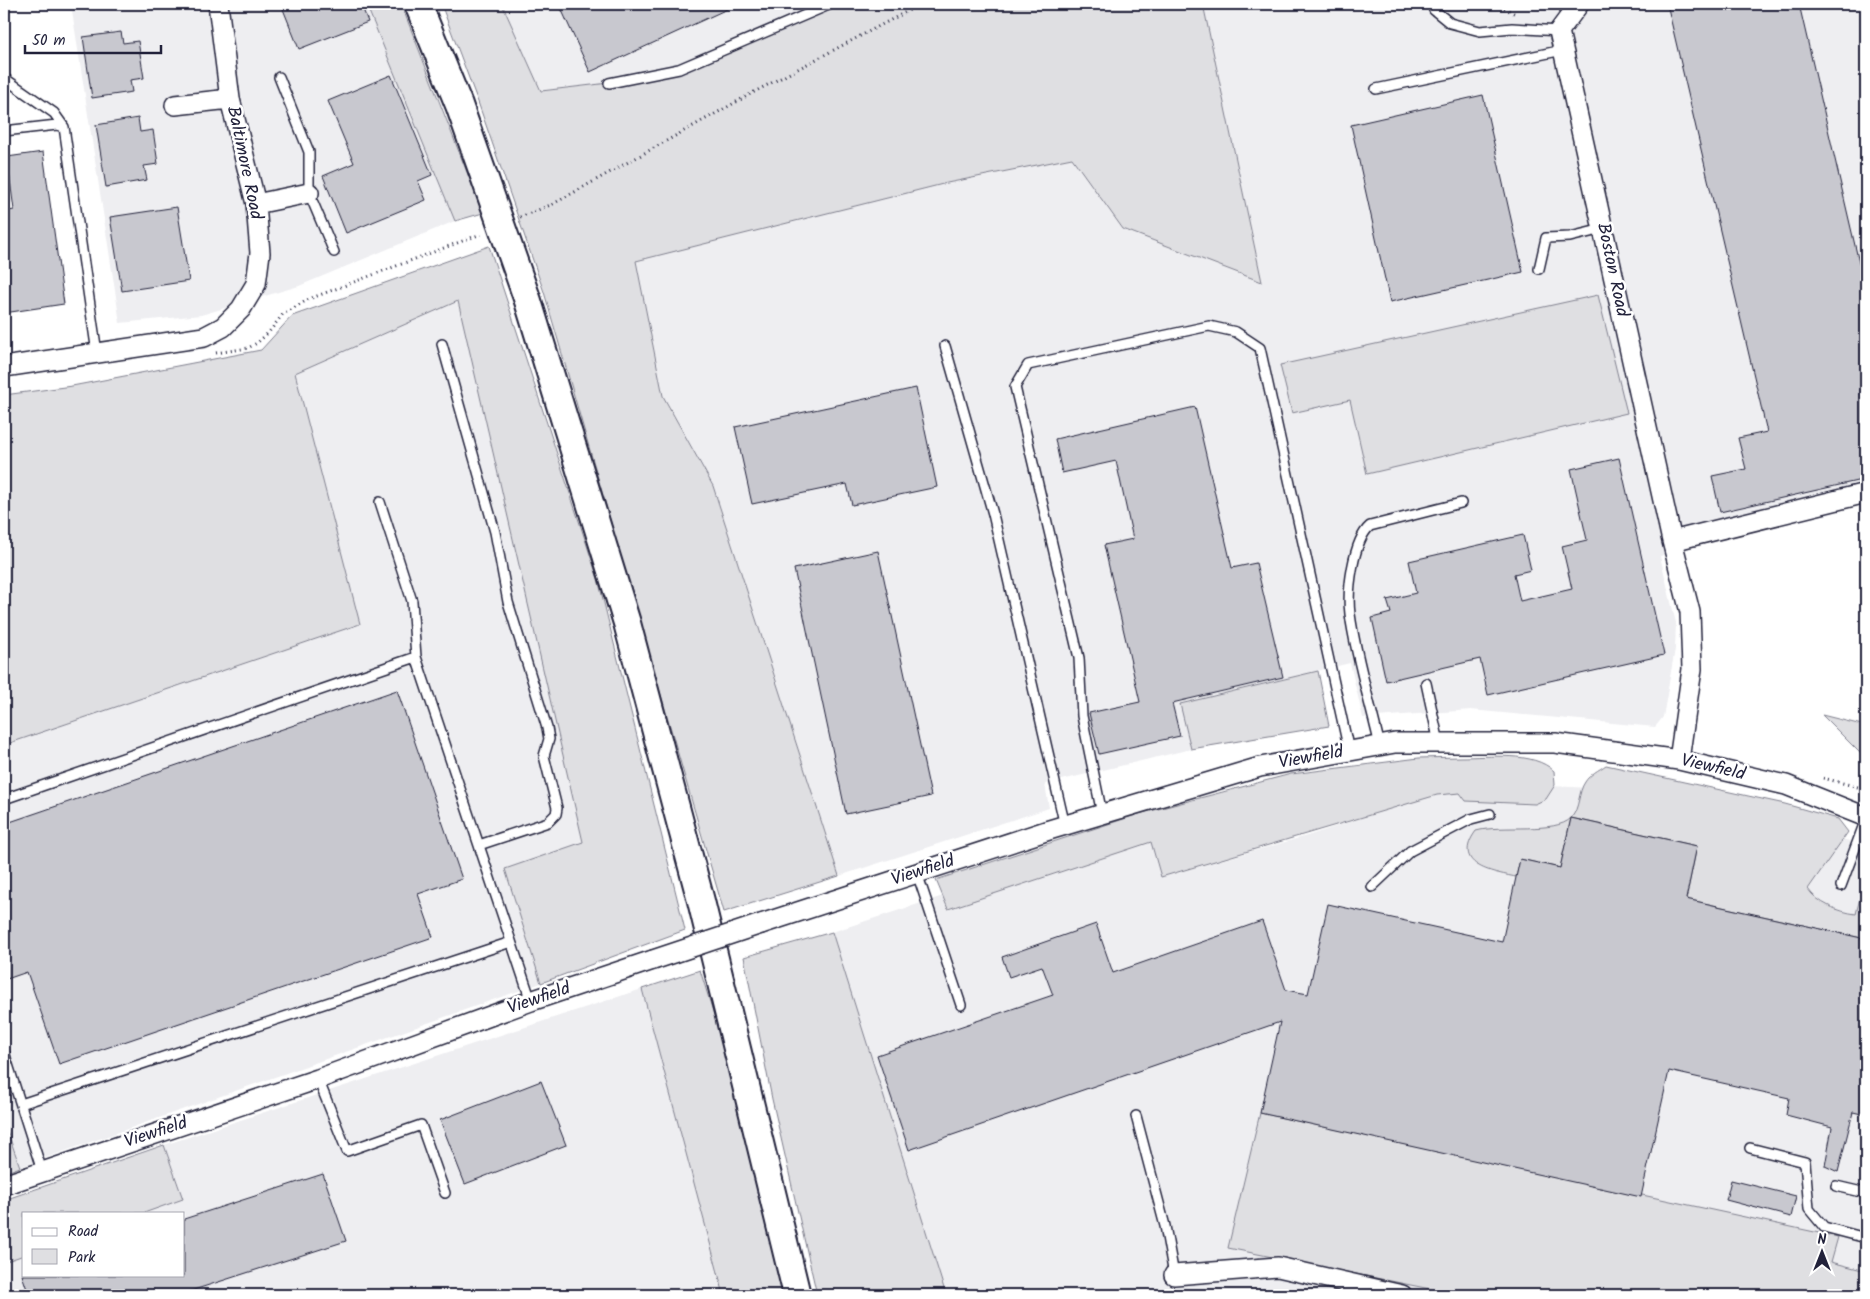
<svg xmlns="http://www.w3.org/2000/svg" width="1870" height="1299" viewBox="0 0 1870 1299" font-family="Kalam,sans-serif">
<rect width="100%" height="100%" fill="#fff"/>
<filter id="ink" filterUnits="userSpaceOnUse"><feTurbulence type="fractalNoise" baseFrequency=".02" numOctaves="2"/><feDisplacementMap in="SourceGraphic" scale="10" xChannelSelector="R" yChannelSelector="G"/><feConvolveMatrix kernelMatrix="1 2 1 2 8 2 1 2 1" color-interpolation-filters="sRGB"/></filter>
<g filter="url(#ink)">
<!-- built -->
<path fill="#eeeef1" d="M71,4H366L455,221L299,286L201,315L120,323Z
M502,4H820L679,69L609,83L541,91Z
M1203,4H1866V503L1660,556L1676,623L1675,649L1663,717L1655,727L1471,710L1363,718L1350,663L1180,704L1191,749L1045,784L1049,808L839,876L713,486L663,396L636,261L947,183L1072,158L1123,229L1262,281Z
M458,301L583,842L505,869L541,983L20,1167L4,1122V745L360,624L295,373Z
M1468,782L1635,790L1866,845V1295H946L832,932L943,896L949,909L1151,842L1161,877L1310,835Z
M642,989L724,1295H4V1262L24,1255V1275H184V1213H144L183,1199L164,1145Z"/>
<!-- green -->
<path fill="#dfdfe2" stroke="#80808e" d="M366,4H401L483,213L455,221Z
M441,4H502L541,91L609,83L679,69L820,4H1203L1262,282L1123,229L1072,158L947,183L636,261L663,396L713,486L839,876L724,912L544,292L478,102Z
M489,246L598,579L685,930L541,983L505,869L583,842L458,301L295,373L360,624L4,745V395L72,386L261,350L292,316Z
M1598,295L1627,413L1367,474L1350,400L1292,413L1280,365Z
M1318,671L1329,726L1191,749L1180,704Z
M1822,715L1866,726V759Z
M1461,757C1488,757 1534,751 1554,771L1555,785L1546,799L1535,804L1466,801L1460,793L1437,795L1161,877L1151,842L948,909L936,880L1139,814L1291,774L1419,758Z
M1606,765L1785,804L1838,819L1848,832L1808,889C1817,903 1839,912 1856,914L1860,898L1866,900V939L1686,899L1697,846L1571,818L1560,868L1520,859L1516,877C1491,872 1451,865 1476,831C1501,824 1556,834 1571,818C1580,808 1578,792 1585,782C1590,774 1599,770 1606,765Z
M832,932L946,1295H817L772,1099L744,957Z
M700,970L726,1053L786,1295H724L642,989Z
M1260,1113L1838,1237L1831,1262L1866,1271V1295H1460L1228,1248Z
M4,1122L20,1167L4,1173Z
M164,1145L183,1199L144,1213H24V1255L4,1262V1200Z"/>
<!-- building -->
<path fill="#c8c8cf" stroke="#22223b" d="M281,4H361L368,22L299,49Z
M559,4H738L590,72Z
M1685,4H1799L1866,293V479L1720,512L1712,476L1746,469L1738,438L1767,432L1668,8Z
M121,32L123,43L138,41L144,78L130,80L132,92L92,98L83,37Z
M391,75L432,175L418,181L426,200L346,233L323,176L354,163L328,101Z
M1483,95L1523,272L1390,302L1351,125Z
M138,118L140,132L153,130L158,164L144,166L147,180L106,187L96,125Z
M43,152L64,304L4,313V212L14,210L7,157Z
M177,207L189,281L122,291L110,217Z
M916,388L937,487L852,505L847,484L752,504L735,427Z
M1195,407L1232,568L1256,563L1283,677L1172,703L1180,736L1099,754L1089,713L1140,702L1104,545L1133,539L1116,461L1062,473L1055,439Z
M1619,458L1664,655L1488,695L1480,659L1386,681L1372,618L1391,613L1387,600L1416,593L1409,561L1523,535L1531,570L1514,574L1520,601L1572,589L1562,546L1587,540L1571,469Z
M878,551L931,796L846,814L794,569Z
M397,690L462,879L418,894L433,937L59,1064L27,972L4,980V824Z
M1571,818L1697,846L1686,899L1866,939V1115L1853,1112L1838,1172L1825,1166L1832,1127L1786,1115L1789,1098L1669,1071L1641,1197L1260,1113L1280,1022L909,1150L877,1055L1053,995L1042,966L1009,977L1002,957L1096,924L1113,973L1262,921L1286,990L1308,994L1328,904L1502,942L1520,859L1560,868Z
M541,1081L566,1145L465,1184L440,1120Z
M323,1174L346,1241L178,1295H29L22,1275H184V1219Z
M1731,1180L1796,1196L1791,1217L1726,1200Z"/>
<g fill="none" stroke-linecap="round" stroke-linejoin="round">
<!-- lane casing -->
<g stroke="#22223b" stroke-width="12">
<path id="lane" d="M1432,4L1434,10L1450,23L1480,31L1512,28L1559,31
M279,77L309,152V193L334,252
M4,78L54,113L64,127
M609,83L679,69L831,4
M1376,89L1563,50
M4,131L57,125L64,127L97,353
M1539,269L1546,238L1570,237L1603,229
M442,344L495,532L508,602L547,728L549,739L544,756L557,808L556,814L548,822L479,845
M945,346L993,514L1065,826
M380,502L412,601L416,657L531,1001
M1426,683L1439,743
M1380,746C1370,702 1356,658 1350,614C1347,591 1353,541 1370,526L1461,503
M4,799L416,657
M1102,814L1082,716L1079,658L1015,387L1028,365L1209,326L1236,332L1260,348L1349,751
M917,873L961,1005
M1841,886L1866,819
M1372,887L1410,851L1471,819L1490,814
M4,1052L42,1171
M318,1079L347,1151L421,1125L445,1193
M21,1104L511,942
M1136,1116L1165,1226L1174,1275
M1750,1148L1805,1162L1809,1209L1824,1227L1866,1238
M1836,1186L1866,1193"/>
</g>
<!-- street casing -->
<g stroke="#22223b" stroke-width="22">
<path id="street" d="M1579,4L1559,31L1672,541L1690,612L1692,669L1679,760
M175,105L230,99
M256,204L309,193
M4,367L204,337L223,327L241,309L256,284L260,253L256,204L230,99L218,4
M1672,541L1866,493
M761,924L1049,830L1260,767L1395,743H1555L1679,760L1786,785L1866,817
M4,1185L318,1079L531,1001L653,960
M1174,1275L1278,1267L1402,1295"/>
</g>
<!-- secondary casing -->
<g stroke="#22223b" stroke-width="30">
<path id="secondary" d="M418,4L459,105L528,301L627,623L701,901L797,1295"/>
</g>
<!-- path -->
<path stroke="#22223b" stroke-width="3" stroke-dasharray="1 4" stroke-linecap="butt" d="M1495,4L1516,14
M520,217L553,204L756,91L921,4
M216,353L248,348L257,343L269,332L283,314L309,299L481,234
M1823,778L1866,789"/>
<!-- lane -->
<use href="#lane" stroke="#fff" stroke-width="9"/>
<!-- street -->
<use href="#street" stroke="#fff" stroke-width="19"/>
<!-- secondary -->
<use href="#secondary" stroke="#fff" stroke-width="26"/>
<!-- street-bridge casing -->
<g stroke="#22223b" stroke-width="22" stroke-linecap="butt">
<path id="street-bridge" d="M653,960L761,924"/>
</g>
<!-- street-bridge -->
<use href="#street-bridge" stroke="#fff" stroke-width="19"/>
</g>
</g>
<g text-anchor="middle" dominant-baseline="central" stroke-width="5" stroke-linejoin="round" paint-order="stroke">
<!-- street labels -->
<g font-size="18" fill="#22223b" stroke="#fff">
<text transform="translate(244 163) rotate(78)">Baltimore Road</text>
<text transform="translate(1612 270) rotate(78)">Boston Road</text>
<text transform="translate(1311 758) rotate(-10)">Viewfield</text>
<text transform="translate(1713 768) rotate(13)">Viewfield</text>
<text transform="translate(923 871) rotate(-18)">Viewfield</text>
<text transform="translate(539 999) rotate(-19)">Viewfield</text>
<text transform="translate(156 1133) rotate(-18)">Viewfield</text>
</g>
</g>
<!-- margin -->
<rect width="1870" height="1299" fill="none" stroke="#fff" stroke-width="20"/>
<rect x="10" y="10" width="1850" height="1279" fill="none" stroke="#22223b" stroke-width="2" filter="url(#ink)"/>
<!-- legend -->
<rect x="22" y="1212" width="162" height="65" fill="#ffffff" stroke="#a7a7b1"/>
<rect x="32" y="1228" width="25" height="8" fill="#ffffff" stroke="#a7a7b1"/>
<text x="68" y="1236" font-size="15" fill="#22223b">Road</text>
<rect x="32" y="1249" width="25" height="15" fill="#dfdfe2" stroke="#a7a7b1"/>
<text x="68" y="1262" font-size="15" fill="#22223b">Park</text>
<!-- north arrow -->
<g transform="translate(1822 1252)" stroke="#ffffff" stroke-width="4" paint-order="stroke">
<path d="M0-4L9 19L0 12L-9 19Z" fill="#22223b"/>
<text y="-8" font-size="14" font-weight="bold" text-anchor="middle" fill="#22223b">N</text>
</g>
<!-- scale -->
<path d="M25 45v8h136v-8" fill="none" stroke="#22223b" stroke-width="2.5"/>
<text x="32" y="45" font-size="15" fill="#22223b" stroke="#ffffff" stroke-width="4" paint-order="stroke">50 m</text>
</svg>
